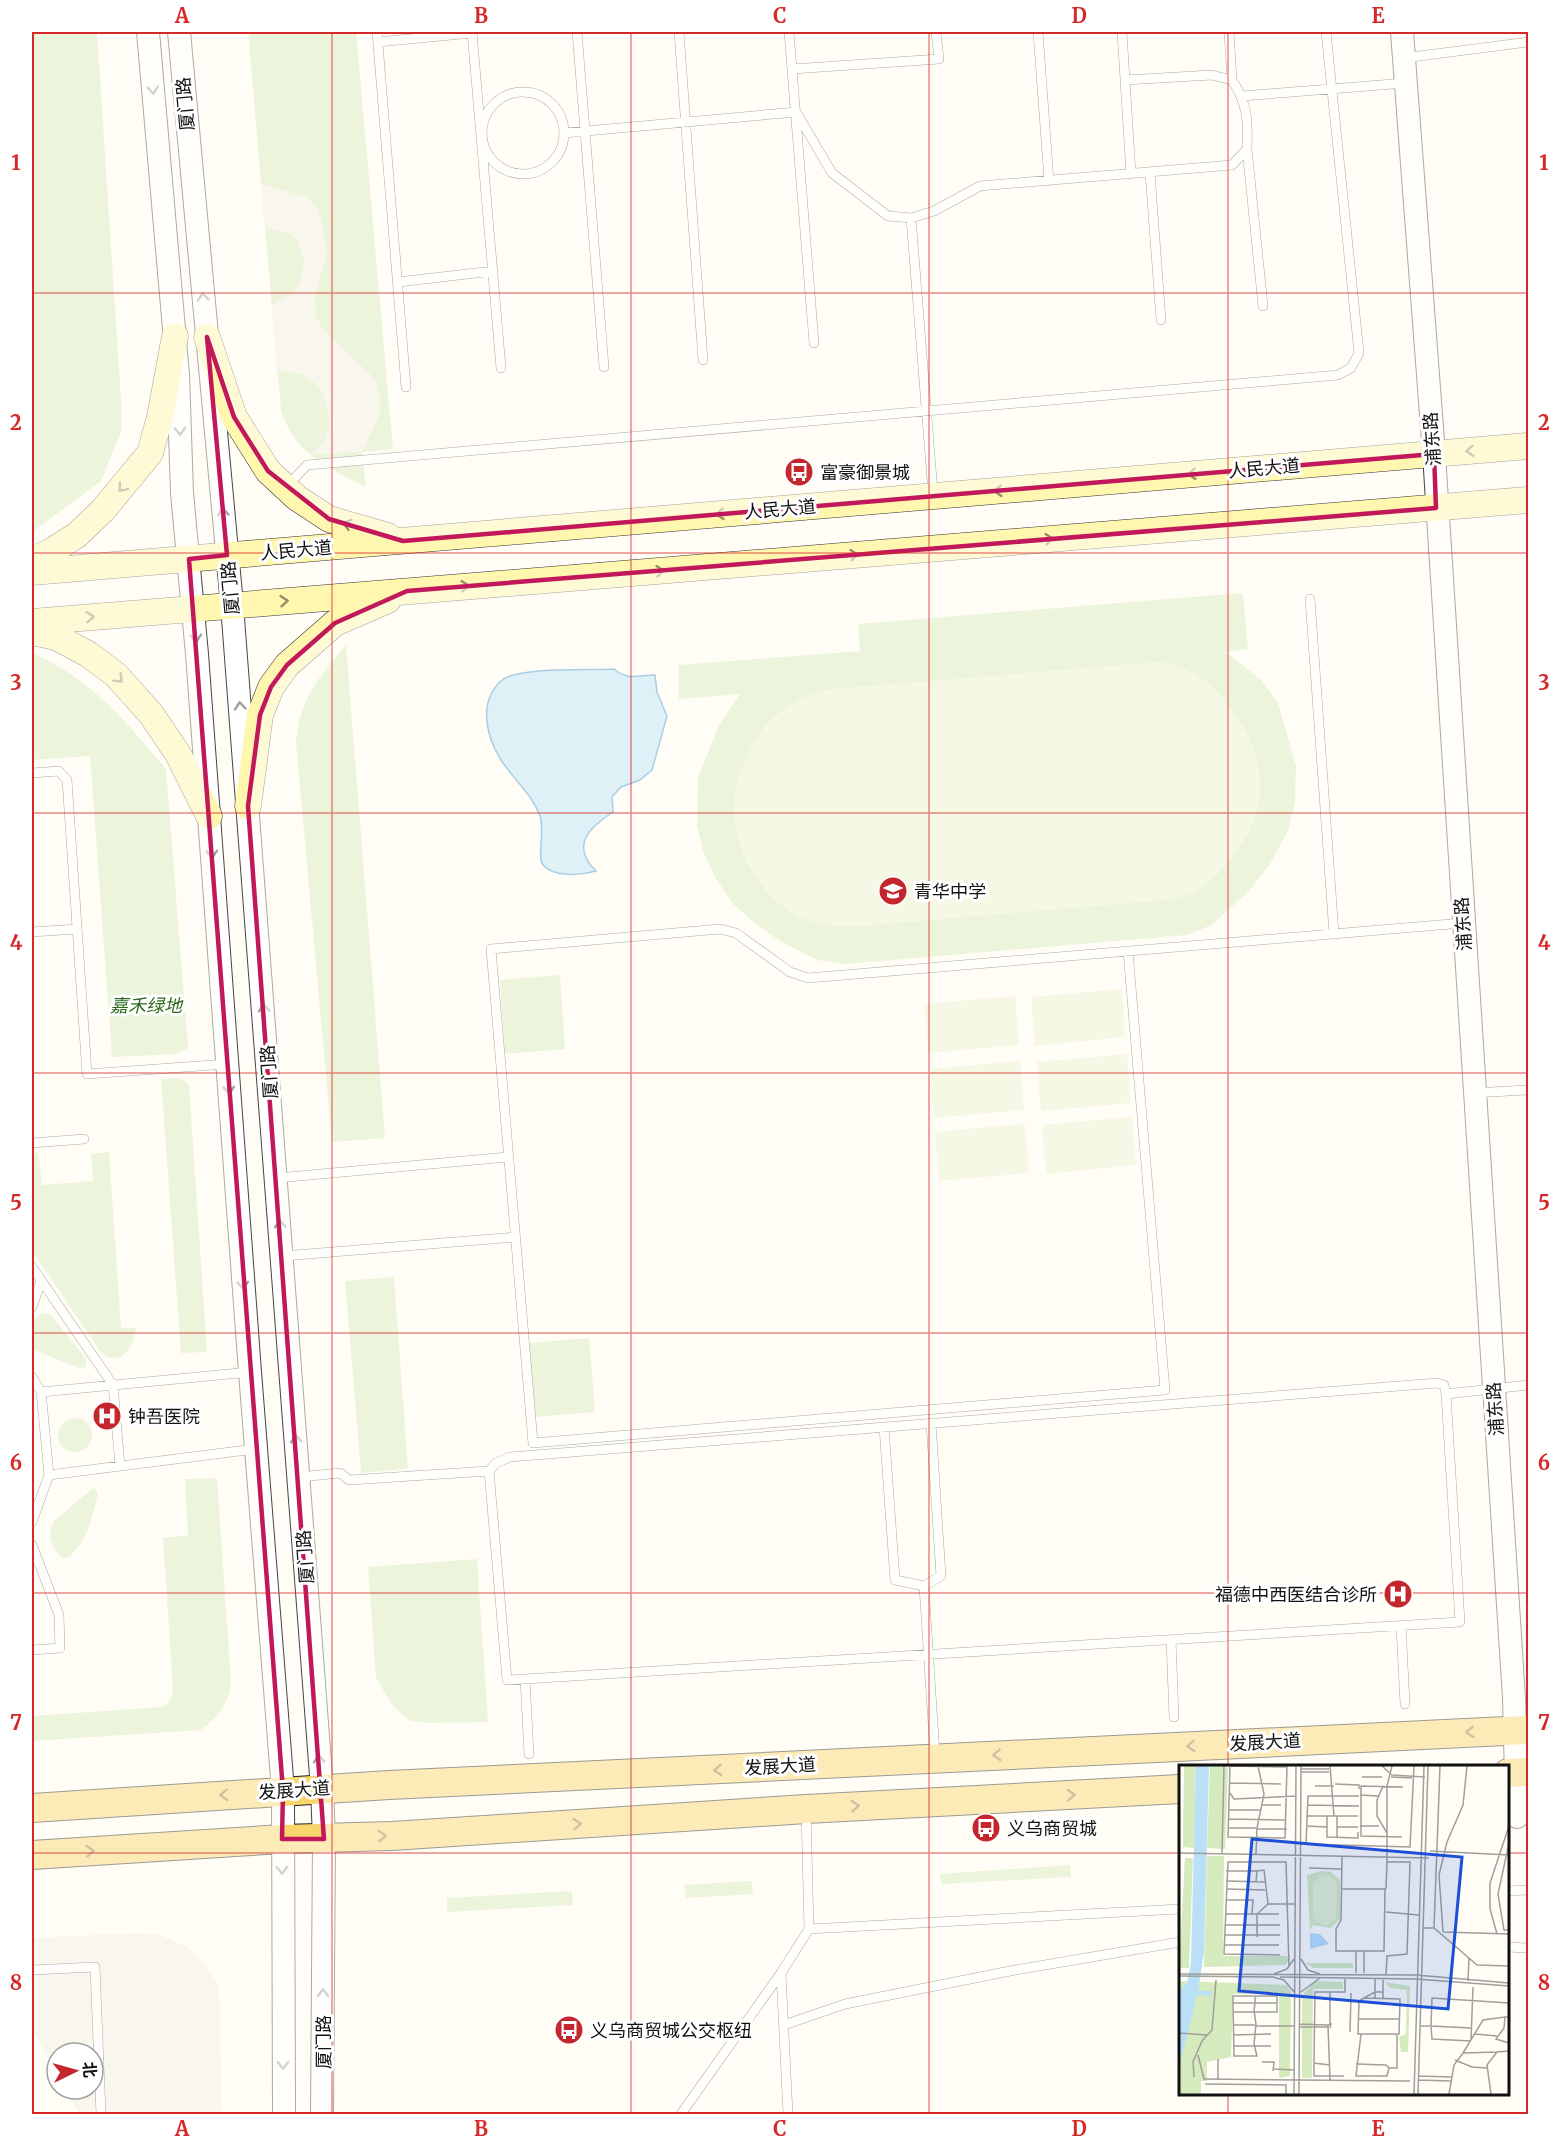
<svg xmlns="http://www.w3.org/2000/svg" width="1560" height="2146" viewBox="0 0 1560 2146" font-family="Merriweather,'Noto Sans SC',serif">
<rect width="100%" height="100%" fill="#fffdf5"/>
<!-- green -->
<path fill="#d5ebbd" d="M32,32H97L121,399V432L101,481L32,532Z
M248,32H356L393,449L362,452L366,487C347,478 316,462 302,447C292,437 286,424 281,411Z
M1243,593L1248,649L1226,652L1261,680L1278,703L1296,766L1295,802L1288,831L1270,864L1250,890L1212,925L1187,935L846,964L817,960L780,941L755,923L733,904L716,879L703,851L697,825L698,778L719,725L740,694L679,699L678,665L860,651L858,624Z
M346,645L385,1138L332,1142L296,743C299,699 319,677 346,645Z
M32,653C88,676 128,723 166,769L188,1048L176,1054L112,1057L90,756L32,760Z
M560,975L565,1049L505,1054L500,980Z
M176,1078L184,1080L189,1085L207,1352L181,1353L161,1079Z
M38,1152L42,1185L93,1181L91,1154L109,1152L121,1328H136C134,1343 127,1361 109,1358L100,1351L32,1251V1153Z
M394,1277L408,1469L361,1473L345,1281Z
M41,1313L51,1315L86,1359V1367L79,1368L32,1349C31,1336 30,1322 41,1313Z
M589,1338L595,1412L535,1417L529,1343Z
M58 1435a17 17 0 1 1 34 0a17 17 0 1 1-34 0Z
M217,1478L231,1682C230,1703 217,1719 200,1730L32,1741V1716L162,1707C171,1703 172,1698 173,1688L163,1538L188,1535L185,1479Z
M93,1488L96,1489L98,1494C92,1517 88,1543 67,1558H62C51,1546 46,1536 54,1521Z
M477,1559L488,1722L426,1723L409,1720L393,1706L376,1678L368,1567Z
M1070,1865L1071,1877L941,1884L940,1874Z
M752,1881L753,1894L686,1898L684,1885Z
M572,1891L573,1905L447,1912V1898Z"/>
<!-- pitch -->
<path fill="#e6f2cf" d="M1158,662C1191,667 1208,679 1229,706C1265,752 1273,803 1236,852C1216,878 1208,887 1177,899L850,927C832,927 817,924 801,917C755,897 726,835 736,787C738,777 743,766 747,757C754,740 764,724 779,713C794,700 814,694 833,689Z
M1122,989L1125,1037L1035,1046L1031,997Z
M1015,996L1019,1045L929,1053L924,1004Z
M1127,1054L1131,1103L1041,1111L1037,1062Z
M1020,1061L1024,1110L934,1118L930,1069Z
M1132,1117L1136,1165L1046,1174L1042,1125Z
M1025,1124L1029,1173L939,1181L935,1132Z"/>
<!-- plaza -->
<path fill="#f1ede2" d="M261,184L309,198L319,211L326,245V258L315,293L316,316L322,329L375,379L381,399L379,416L362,452L311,454L324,442L330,424L327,407L322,392L315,383L300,374L277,371L272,305L290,295L300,284L304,260L297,239L291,234L265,227Z
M141,1933L160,1935L188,1948L204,1962L219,1986L222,2114H79L65,2089H93V2053H57V2075L32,2028V1938Z"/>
<!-- water -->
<path fill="#b9e0f7" stroke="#3f96cf" stroke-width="1.5" d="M614,669C627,681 639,675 655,675L657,692L667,716L652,770L640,780L621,787L612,797L613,812C589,828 570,845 596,871C582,875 554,878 543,865C537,858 545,830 540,816C532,794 514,780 501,760C486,736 478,702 501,681C517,666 590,671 614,669Z"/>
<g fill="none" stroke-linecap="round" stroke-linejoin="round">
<!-- service casing -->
<g stroke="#444" stroke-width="10">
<path id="service" d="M377,32L406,387
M472,32L501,368
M577,32L604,367
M679,32L703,360
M789,32L814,343
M1038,32L1049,181
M1122,32L1131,174
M1229,32L1232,80
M378,42L472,33
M1404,58L1528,42
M792,69L939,59L936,32
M482 133a41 41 0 1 1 82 0a41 41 0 1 1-82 0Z
M1242,96L1406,83
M564,133L796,112L832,173L888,216L911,218L934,211L980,186L1232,165L1247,149C1248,121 1248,104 1232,80L1212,75L1125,80
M1247,149L1263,306
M1150,173L1161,320
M911,218L933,493
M398,282L493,271
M286,487L307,465L1338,375L1351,368L1359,353L1326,32
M1310,599L1334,934
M32,773L59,771L67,780L87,1074L227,1064
M32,932L77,929
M1128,951L1165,1390L533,1443L491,949L720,929L736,933L790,972L808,978L1463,923
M1474,1093L1528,1090
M32,1143L84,1139
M277,1178L508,1157
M283,1256L515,1237
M32,1267L113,1385L120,1466
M32,1307L41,1281
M32,1377L41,1392L49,1475L32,1522
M41,1392L250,1372
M931,1423L941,1576L924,1586L935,1755
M884,1427L895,1580L924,1586
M489,1471L496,1463L510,1457L1437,1383L1444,1385L1446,1394
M49,1475L255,1449
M300,1477L340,1473L349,1480L489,1471L507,1680L1460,1622L1446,1394L1528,1385
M32,1545L59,1615L60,1648L32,1650
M1401,1626L1405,1704
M1171,1640L1174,1717
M525,1679L529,1754
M1508,1891L1528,1890
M809,1929L1180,1909
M1508,1947L1528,1948
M32,1970L95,1967L101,2114
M781,1973L788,2114
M784,2025L845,2004L1015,1970L1180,1942
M681,2114L781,1973L809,1929L806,1811"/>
</g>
<!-- tertiary casing -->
<g stroke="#444" stroke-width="24">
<path id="tertiary" d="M148,32L178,375L182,493L197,654L250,1372L283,1791L284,2114
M179,32L232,605L322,1789L324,1839L322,2114
M1402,32L1434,454L1514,1698L1517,1817"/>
</g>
<!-- secondary casing -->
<g stroke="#333" stroke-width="27">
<path id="secondary" d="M207,337L234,417L268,471L297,498L329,519L388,536
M32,560L50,552L77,535L103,510L150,453L160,417L175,336
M32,572L1528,446
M32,622L1528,500
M32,632L56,637L88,654L116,675L151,714L178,754L209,816
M248,806L260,715L271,687L287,665L335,623L388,600"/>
</g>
<!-- primary casing -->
<g stroke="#222" stroke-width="30">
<path id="primary" d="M1508,1773L1528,1772
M32,1808L389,1785L1528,1730
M32,1855L282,1839L392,1836L806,1809L1180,1789"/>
</g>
<!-- service -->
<use href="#service" stroke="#fff" stroke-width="9"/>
<!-- tertiary -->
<use href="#tertiary" stroke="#fff" stroke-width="22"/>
<!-- secondary -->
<use href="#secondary" stroke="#fff6b0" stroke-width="26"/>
<!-- primary -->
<use href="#primary" stroke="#f9d66b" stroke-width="28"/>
</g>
<!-- one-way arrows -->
<defs><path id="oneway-chevron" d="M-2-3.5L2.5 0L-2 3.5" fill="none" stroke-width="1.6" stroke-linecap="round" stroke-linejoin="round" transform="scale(1.5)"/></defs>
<g stroke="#a0a0a0">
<use href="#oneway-chevron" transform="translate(153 90) rotate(85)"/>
<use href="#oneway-chevron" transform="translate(203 297) rotate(-95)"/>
<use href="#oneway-chevron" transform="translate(180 431) rotate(88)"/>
<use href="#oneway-chevron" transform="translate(223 512) rotate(-95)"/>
<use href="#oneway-chevron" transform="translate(196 638) rotate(85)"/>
<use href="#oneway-chevron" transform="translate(240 706) rotate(-95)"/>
<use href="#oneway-chevron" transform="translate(212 854) rotate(86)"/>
<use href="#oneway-chevron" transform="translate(264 1008) rotate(-94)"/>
<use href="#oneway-chevron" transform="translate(229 1090) rotate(86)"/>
<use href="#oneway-chevron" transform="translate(280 1224) rotate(-94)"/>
<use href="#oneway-chevron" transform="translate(243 1285) rotate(86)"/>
<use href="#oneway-chevron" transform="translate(296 1439) rotate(-94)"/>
<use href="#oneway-chevron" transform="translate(319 1759) rotate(-94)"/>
<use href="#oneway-chevron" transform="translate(282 1870) rotate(89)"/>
<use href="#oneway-chevron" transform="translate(323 1993) rotate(-90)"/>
<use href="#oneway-chevron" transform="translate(283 2065) rotate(90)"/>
</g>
<g stroke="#948f68">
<use href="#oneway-chevron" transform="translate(1470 451) rotate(175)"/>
<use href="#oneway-chevron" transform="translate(1192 474) rotate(175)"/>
<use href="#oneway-chevron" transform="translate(122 488) rotate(130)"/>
<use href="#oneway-chevron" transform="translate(998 491) rotate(175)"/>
<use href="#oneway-chevron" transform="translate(720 514) rotate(175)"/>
<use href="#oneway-chevron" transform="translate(347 524) rotate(-164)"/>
<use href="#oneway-chevron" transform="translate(1049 539) rotate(-5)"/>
<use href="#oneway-chevron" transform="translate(854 555) rotate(-5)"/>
<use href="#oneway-chevron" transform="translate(660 571) rotate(-5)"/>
<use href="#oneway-chevron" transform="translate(465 586) rotate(-5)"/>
<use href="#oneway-chevron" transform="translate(284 601) rotate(-5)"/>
<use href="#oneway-chevron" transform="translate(90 617) rotate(-4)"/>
<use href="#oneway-chevron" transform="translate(119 679) rotate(45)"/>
</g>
<g stroke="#917d42">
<use href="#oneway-chevron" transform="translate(1470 1732) rotate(177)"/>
<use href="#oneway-chevron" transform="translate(1191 1746) rotate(177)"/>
<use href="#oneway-chevron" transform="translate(997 1755) rotate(177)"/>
<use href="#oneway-chevron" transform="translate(718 1770) rotate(177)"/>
<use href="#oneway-chevron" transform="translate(224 1795) rotate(176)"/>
<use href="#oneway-chevron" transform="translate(1071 1795) rotate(-3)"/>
<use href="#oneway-chevron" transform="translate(855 1806) rotate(-3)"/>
<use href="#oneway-chevron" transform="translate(577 1824) rotate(-4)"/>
<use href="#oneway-chevron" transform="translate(382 1836) rotate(-2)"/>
<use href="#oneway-chevron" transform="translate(90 1851) rotate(-4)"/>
</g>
<!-- marked area -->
<path d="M0 0H1560V2146H0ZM207,337L234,417L268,471L329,519L403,541L1434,454L1436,508L407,591L335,623L287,665L271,687L260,715L248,806L324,1839H282L283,1791L189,559L227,555Z" fill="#fffdf5" fill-opacity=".55" fill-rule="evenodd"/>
<path fill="none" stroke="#c2185b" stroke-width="4.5" stroke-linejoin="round" d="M207,337L234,417L268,471L329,519L403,541L1434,454L1436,508L407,591L335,623L287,665L271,687L260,715L248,806L324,1839H282L283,1791L189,559L227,555Z"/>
<!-- grid -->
<path fill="none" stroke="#d62828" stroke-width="1.5" stroke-opacity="0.55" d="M332,32V2114M631,32V2114M929,32V2114M1228,32V1766M32,293H1528M32,553H1528M32,813H1528M32,1073H1528M32,1333H1528M32,1593H1528M32,1853H1180M1508,1853H1528M1228,2094V2114"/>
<!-- icons -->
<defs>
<g id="bus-disc" transform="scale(1.5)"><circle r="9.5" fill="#c4262e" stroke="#fff"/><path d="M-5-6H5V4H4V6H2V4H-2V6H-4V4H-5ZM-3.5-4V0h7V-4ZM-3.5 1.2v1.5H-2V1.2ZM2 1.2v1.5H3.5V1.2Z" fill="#fff"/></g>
<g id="school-disc" transform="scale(1.5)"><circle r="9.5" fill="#c4262e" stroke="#fff"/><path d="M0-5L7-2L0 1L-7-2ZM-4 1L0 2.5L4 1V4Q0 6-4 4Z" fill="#fff"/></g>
<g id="hospital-disc" transform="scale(1.5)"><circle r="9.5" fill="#c4262e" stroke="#fff"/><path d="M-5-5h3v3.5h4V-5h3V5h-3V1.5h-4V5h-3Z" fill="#fff"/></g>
</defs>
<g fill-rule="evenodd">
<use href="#bus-disc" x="799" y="472"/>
<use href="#school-disc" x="893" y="891"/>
<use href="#hospital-disc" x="107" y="1416"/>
<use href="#hospital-disc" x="1398" y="1594"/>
<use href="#bus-disc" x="986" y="1828"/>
<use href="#bus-disc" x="569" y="2030"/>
</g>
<g text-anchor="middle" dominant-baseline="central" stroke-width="6" stroke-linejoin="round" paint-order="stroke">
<!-- street labels -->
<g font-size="18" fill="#111" stroke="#fff">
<text transform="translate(185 104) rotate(-95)">厦门路</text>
<text transform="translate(1432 439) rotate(-94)">浦东路</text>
<text transform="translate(1264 468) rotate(-5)">人民大道</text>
<text transform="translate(780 509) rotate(-5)">人民大道</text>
<text transform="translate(296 550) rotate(-5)">人民大道</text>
<text transform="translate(230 588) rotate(-95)">厦门路</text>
<text transform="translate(1463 924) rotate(-94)">浦东路</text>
<text transform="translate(269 1072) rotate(-94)">厦门路</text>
<text transform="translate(1495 1409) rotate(-94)">浦东路</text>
<text transform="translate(305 1557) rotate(-94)">厦门路</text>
<text transform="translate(1265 1742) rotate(-3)">发展大道</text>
<text transform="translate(780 1766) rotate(-3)">发展大道</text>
<text transform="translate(294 1790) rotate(-4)">发展大道</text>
<text transform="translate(323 2042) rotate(-90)">厦门路</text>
</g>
<!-- poi labels -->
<g font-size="18" fill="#111" stroke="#fff" text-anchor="start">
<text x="820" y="472">富豪御景城</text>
<text x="914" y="891">青华中学</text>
<text x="128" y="1416">钟吾医院</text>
<text x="1377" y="1594" text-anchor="end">福德中西医结合诊所</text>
<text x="1007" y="1828">义乌商贸城</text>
<text x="590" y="2030">义乌商贸城公交枢纽</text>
</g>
<!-- park labels -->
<g font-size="18" font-style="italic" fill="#2f6b1f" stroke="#fff">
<text x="146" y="1005">嘉禾绿地</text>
</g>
</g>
<!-- overview -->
<g transform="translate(1179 1765)">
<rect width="330" height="330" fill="#fffdf5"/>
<path d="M5,1H17L15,83L4,82ZM31,1H49L46,84L28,83ZM28,91H45L44,191H107L111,194L106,200L25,202ZM6,93H14L10,203H0ZM142,106L152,107L161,115V154L152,163L134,160L131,165L128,110ZM126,198H174V203H135ZM0,216L108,220L112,227L111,311L100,313V229H54L52,292L28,297V316H22V329H0ZM136,216L164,217V224H134L133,313H123V231ZM206,217L231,221L229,287H222L220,272L227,269L228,225L211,223Z" fill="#d5ebbd"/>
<path d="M143,110L151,111L158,119L157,153L147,161L137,157L134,150V118Z" fill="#e6f2cf"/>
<path d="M17,1H30L25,187L19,226H33L31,231L18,230L0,303V225L8,218L12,198ZM131,168L141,169L150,179L131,184Z" fill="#b9e0f7"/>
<path fill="none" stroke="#a09f9a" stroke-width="1.5" d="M51,1L49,72L106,73L108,1M51,1L108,2M151,1L155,51M203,1L213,10L246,12M122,4H150M122,7H150M183,12H203M212,12L233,13M50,18L102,19M156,19L180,20V24M136,21H155M204,21L198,35V51L208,68M51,28L55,34L117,31M181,30L199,31M180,31H129L127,79L231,82L235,1M83,40H102M128,40L180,41M49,45H82M128,51H179M148,51V72L179,73V67M49,54L107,55M127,61L148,62M181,61H200M158,62H179M49,63H77M77,64H108M223,72L182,71V21L224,22M158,73V51M330,78L319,129L325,165H330M251,86L330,90M0,88L250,93M43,89L45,1M77,89L78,63L85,29L79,1M130,103L162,104M47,106H78M47,116L87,117M77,117L78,106L85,105L89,139L78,149V172M47,124L86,125M162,124H206L205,186H157V164L162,155L163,91M207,124L208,97M47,135H74L73,149M89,139H116M207,147L240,150M46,149H100M46,160H101M243,163H255L298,200L330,201M255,163L261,1M264,167L260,110L268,77L284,40L288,1M264,167L330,169M318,169L311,144V118L330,61M46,170H101M46,180H100M177,186V208M101,190L45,189L49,97H107L110,202M122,194L129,205L141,209M185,208V186M0,209L237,210L330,218M95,209L108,204L115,194M207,209L208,191L228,189L231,97H208V21L213,1M0,211L95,212M94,212L105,215L115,227M101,212L237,214L330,221M196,213V234M204,213V234M289,216L290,193M122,227L141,213M76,231V238L75,245L77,259L75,279L78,291H55L54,238H98M185,233L221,234L220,269H179L180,236L185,233L196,227H204M54,247H98V231H54V238M330,252H326L325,263L317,274L330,278M179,254H221M121,259L149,260M151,259V226M54,260H76M77,261H116M241,261H252L253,274L292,276M120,262H149M292,263L252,261L253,233L330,238M171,267L172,228M0,268L28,270M182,269L177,311H208L210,303H218V270M296,269L318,271M54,270L92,269M292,274L294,222M54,281H92M284,288L304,255L326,252M19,290L25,314M276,295L293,302L308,303M83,297H95L94,306M135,298V311H165M177,299L207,300L210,303M151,300L135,298L136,227H166V213M95,304L115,305M239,311L273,312M15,312L14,297L23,276L33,265L37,215M24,314L231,316M39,314V294M151,315L149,260L152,259L151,263M239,315L272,316M26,319L107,320V329M115,329L117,1M120,329L122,1M235,329L245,1M239,329L249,1M270,329L275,300L284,288L318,287M312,329L308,300L318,287L330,286"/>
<path fill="#1d4ed8" fill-opacity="0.15" stroke="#1d4ed8" stroke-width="3" d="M73,74L283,92L269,244L60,226Z"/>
<rect width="330" height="330" fill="none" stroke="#111" stroke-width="3"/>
</g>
<!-- border -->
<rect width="1560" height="2146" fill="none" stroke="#ffffff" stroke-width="66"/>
<!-- north arrow -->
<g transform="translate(75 2071) rotate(85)"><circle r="28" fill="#ffffff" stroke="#a0a0a0" stroke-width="1.5"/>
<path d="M0-4.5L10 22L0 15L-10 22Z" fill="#c4262e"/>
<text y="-9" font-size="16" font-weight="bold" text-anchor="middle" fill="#111111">北</text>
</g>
<rect x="33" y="33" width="1494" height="2080" fill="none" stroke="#d62828" stroke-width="2"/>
<g font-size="20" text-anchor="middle" font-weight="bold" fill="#d62828">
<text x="182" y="23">A</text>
<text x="481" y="23">B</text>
<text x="780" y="23">C</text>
<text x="1079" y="23">D</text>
<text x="1378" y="23">E</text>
<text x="16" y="170">1</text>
<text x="1544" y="170">1</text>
<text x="16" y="430">2</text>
<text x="1544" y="430">2</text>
<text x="16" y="690">3</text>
<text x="1544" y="690">3</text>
<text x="16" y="950">4</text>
<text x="1544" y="950">4</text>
<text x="16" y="1210">5</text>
<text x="1544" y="1210">5</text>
<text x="16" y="1470">6</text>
<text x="1544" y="1470">6</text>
<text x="16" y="1730">7</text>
<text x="1544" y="1730">7</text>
<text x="16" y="1990">8</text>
<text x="1544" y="1990">8</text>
<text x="182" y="2136">A</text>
<text x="481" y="2136">B</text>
<text x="780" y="2136">C</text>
<text x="1079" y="2136">D</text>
<text x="1378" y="2136">E</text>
</g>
</svg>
